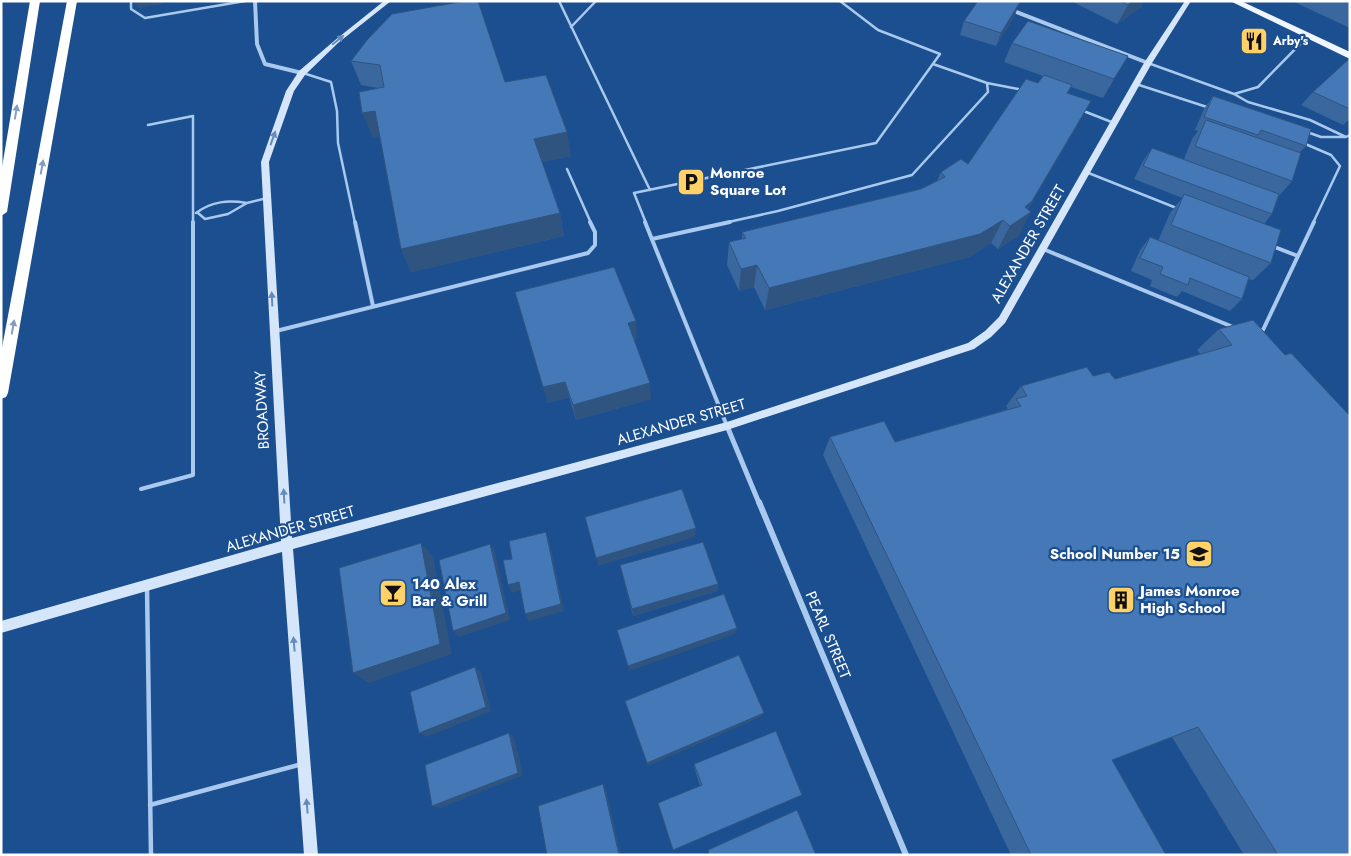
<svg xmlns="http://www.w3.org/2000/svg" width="1351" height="856" viewBox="0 0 1351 856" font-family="Jost,sans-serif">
<rect width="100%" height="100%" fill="#1b4f8f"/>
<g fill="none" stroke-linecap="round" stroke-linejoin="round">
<!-- lane-far2 -->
<path stroke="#a9c9ee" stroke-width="2.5" d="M131,1V9L145,18L245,1
M559,1L650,190
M571,27L596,1
M1148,63L1234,94L1258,87L1308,36
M303,73L331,82L337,111L338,143L355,223
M987,83L1023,90
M1136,84L1210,108
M1234,94L1248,102L1310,120L1346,137L1350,135
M1081,110L1114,123
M148,125L193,116V223
M1307,132L1321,137H1344
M1303,143L1331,155L1340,166L1313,223
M567,169L591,223
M1086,172L1179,209
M196,213C212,201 228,200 247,203
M198,213L205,219L228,214L247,203L267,198
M646,223L634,193L876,143L940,54L878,30L840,1
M724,223L778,211L912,175L988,92L987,83L933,64"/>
<!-- lane-far1 -->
<path stroke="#a9c9ee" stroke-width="4" d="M355,222L373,306
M645,222L727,426
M652,239L730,222
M1272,246L1298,256
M1043,249L1233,327
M276,331L588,253L595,245V232L590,222
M1259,331L1263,330L1314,222
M141,489L193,475V222"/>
<!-- lane -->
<path stroke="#a9c9ee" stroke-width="4.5" d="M147,587L151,855
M150,805L302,764"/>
<!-- street-far2 -->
<path stroke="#a9c9ee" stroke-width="4" d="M255,1L257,44L265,64L302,73
M1011,10L1148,63"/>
<!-- street-far1 -->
<path stroke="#a9c9ee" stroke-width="5" d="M727,426L759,503"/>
<!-- street -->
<path stroke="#a9c9ee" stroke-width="6" d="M759,502L906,855"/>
<!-- secondary -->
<path fill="#d6e6fa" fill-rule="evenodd" d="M384,1H391L338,43L305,75L294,91L269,162L292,538L727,422L968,343L985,331L999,317L1144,63L1185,1H1191L1152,63L1005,323L991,337L974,349L727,430L293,549L318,855H304L282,552L1,633V621L281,541L261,162L286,91L299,71L334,41Z"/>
<!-- primary -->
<path fill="#f0f6ff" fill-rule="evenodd" d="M1230,1H1241L1350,52V59Z"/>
<!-- highway -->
<path fill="#fff" fill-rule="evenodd" d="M30,1H40L7,212L1,216V173Z
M67,1H77L8,393L6,397L1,399V353Z"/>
</g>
<!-- wall -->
<path fill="#3a679d" d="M1071,1H1144L1141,7L1117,24Z
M1292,1H1350V28Z
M1015,15L996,46L960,35L964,21Z
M1012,43L1128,56L1103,98L1071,87L1068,93L1077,126L1028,209L1019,235L998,249L991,243L969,257L765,310L754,287L739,291L727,265L729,242L742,239V232L921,189L937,181L941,172L968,164L1038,83L1043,76L1004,62Z
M1350,58V119L1343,125L1301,105L1313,92Z
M351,61L505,82L571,156L542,162L560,213L564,236L411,272L401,249L380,136L373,138L378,88L361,85Z
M1213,96L1306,146L1300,152L1292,181L1279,196L1272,214L1264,224L1271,263L1253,280L1249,279L1242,299L1230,311L1182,291L1177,297L1150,286L1152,280L1131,271L1140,250L1150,237L1158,241L1170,213L1182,198L1134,179L1143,161L1152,148L1184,159L1192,139L1198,131L1195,130L1204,109Z
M515,292L637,338L634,339L651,399L576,420L569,397L548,403Z
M1253,320L1350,855H1244L1172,737L1112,760L1166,855H1011L823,455L830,437L895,442L1008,409L1006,406L1021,386L1093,376L1115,379L1200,354L1197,350L1219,329Z
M620,565L718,584L717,591L633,616Z
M694,764L802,795L700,786L694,767Z"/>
<!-- shaded-wall -->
<path fill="#305480" d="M134,1H163V4L138,8Z
M1133,1H1144L1141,7L1117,24L1128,5Z
M1020,2L1015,15L996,46L1001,33Z
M1128,56L1117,75L1103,98L1114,79Z
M1091,101L1024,217L1031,212L1019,235L998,249L1010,226L1025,207Z
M375,111L385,135L373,138L362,113Z
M567,132L571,156L539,163L534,139Z
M560,213L564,236L411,272L401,249Z
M1003,220L991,243L969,257L765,310L769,288Z
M757,265L754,287L739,291L741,269Z
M636,321L637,338L629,340L628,323Z
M565,382L569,397L548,403L543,387Z
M650,383L651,399L576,420L573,405Z
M696,528L695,537L598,566L596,558Z
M546,532L549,540L564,611L529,621L525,614Z
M421,543L433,557L452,654L369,683L353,673Z
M490,544L495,552L510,620L459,637L453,631Z
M519,582L524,589L512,593L508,585Z
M718,584L717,591L633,616L632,609Z
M737,628L735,634L629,671L628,666Z
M475,667L481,672L491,711L427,737L419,733Z
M764,713L761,717L648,766L647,763Z
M509,733L514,737L523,775L440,808L432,806Z
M603,784L605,786L621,855H619Z"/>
<!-- building -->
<path fill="#4478b7" stroke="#305480" d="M465,1H478L505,82L546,75L567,132L534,139L560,213L401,249L375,111L362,113L359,92L384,87L380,65L351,61L367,40L392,14Z
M978,1H1018L1020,2L1001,33L964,21Z
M1120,1H1133L1128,5Z
M1028,21L1128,56L1114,79L1012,43Z
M1350,58V109L1313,92Z
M1044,75L1072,85L1067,93L1091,101L1032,201L1025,207L1031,212L1010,226L1003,220L980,234L769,288L757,265L741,269L729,242L746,238L742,232L921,189L945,177L941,172L961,159L968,164L1026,79L1038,83Z
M1213,96L1311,129L1306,146L1261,130L1258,135L1204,117Z
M1206,120L1301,153L1292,181L1195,146Z
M1152,148L1279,194L1272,214L1143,166Z
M1184,194L1281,230L1271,263L1171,225Z
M1150,237L1249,277L1242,299L1190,278L1188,285L1160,274L1163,267L1140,258Z
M614,267L636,321L628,323L650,383L573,405L565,382L543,387L515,292Z
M1253,320L1285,355L1291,353L1350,416V855H1278L1198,727L1112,760L1166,855H1031L830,437L884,421L895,442L1021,406L1016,399L1027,396L1021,386L1087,367L1093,376L1109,372L1115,379L1232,345L1219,329Z
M682,489L696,528L596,558L585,517Z
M546,532L561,604L525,614L519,582L508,585L503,560L512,559L509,541Z
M703,542L718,584L632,609L620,565Z
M421,543L440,644L353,673L339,568Z
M490,544L506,613L453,631L439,560Z
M724,594L737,628L628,666L617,630Z
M739,655L764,713L647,763L625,701Z
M475,667L486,707L419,733L410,692Z
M776,731L802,795L673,850L658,803L702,785L694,764Z
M509,733L518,773L432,806L425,765Z
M603,784L619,855H547L538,806Z
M797,810L816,855H709L708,850Z"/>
<!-- one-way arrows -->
<defs><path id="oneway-solid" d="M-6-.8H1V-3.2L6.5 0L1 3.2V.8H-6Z" transform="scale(1.25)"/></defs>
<g fill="#668bba">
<use href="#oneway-solid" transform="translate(338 40) rotate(-39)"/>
<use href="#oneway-solid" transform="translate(273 138) rotate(-70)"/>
<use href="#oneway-solid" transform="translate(272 299) rotate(-93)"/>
<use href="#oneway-solid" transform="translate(284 496) rotate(-93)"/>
<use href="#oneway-solid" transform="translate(294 644) rotate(-95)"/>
<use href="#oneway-solid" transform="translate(307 806) rotate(-95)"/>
</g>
<g fill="#829ec1">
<use href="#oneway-solid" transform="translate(16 112) rotate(-81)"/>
<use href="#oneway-solid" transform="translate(42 167) rotate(-80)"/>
<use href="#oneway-solid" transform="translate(13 327) rotate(-80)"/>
</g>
<!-- icons -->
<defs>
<g id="restaurant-square" transform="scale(1.4375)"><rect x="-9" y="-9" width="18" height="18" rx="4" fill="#ffd166" stroke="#1b4f8f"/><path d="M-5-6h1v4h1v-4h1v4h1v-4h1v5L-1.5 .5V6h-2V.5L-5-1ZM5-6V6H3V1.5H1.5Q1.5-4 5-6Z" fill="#111"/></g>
<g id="parking-square" transform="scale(1.4375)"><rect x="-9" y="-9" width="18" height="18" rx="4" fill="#ffd166" stroke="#1b4f8f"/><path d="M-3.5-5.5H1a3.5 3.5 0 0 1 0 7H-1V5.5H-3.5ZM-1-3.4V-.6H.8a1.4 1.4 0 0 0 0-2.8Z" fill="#111"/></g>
<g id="school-square" transform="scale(1.4375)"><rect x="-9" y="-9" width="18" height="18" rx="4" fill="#ffd166" stroke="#1b4f8f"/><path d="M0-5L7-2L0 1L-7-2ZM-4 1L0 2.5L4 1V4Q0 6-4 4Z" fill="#111"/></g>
<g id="bar-square" transform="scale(1.4375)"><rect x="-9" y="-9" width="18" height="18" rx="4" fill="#ffd166" stroke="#1b4f8f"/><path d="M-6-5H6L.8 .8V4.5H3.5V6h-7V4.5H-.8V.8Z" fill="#111"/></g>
<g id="building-square" transform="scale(1.4375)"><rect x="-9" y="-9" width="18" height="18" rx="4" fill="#ffd166" stroke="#1b4f8f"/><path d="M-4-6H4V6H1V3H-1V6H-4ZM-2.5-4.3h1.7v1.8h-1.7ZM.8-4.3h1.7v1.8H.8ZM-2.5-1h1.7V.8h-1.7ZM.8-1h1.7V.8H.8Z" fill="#111"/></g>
</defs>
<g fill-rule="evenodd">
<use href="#restaurant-square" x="1254" y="41"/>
<use href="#parking-square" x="691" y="182"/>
<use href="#school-square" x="1199" y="554"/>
<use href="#bar-square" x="393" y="593"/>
<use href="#building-square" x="1121" y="600"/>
</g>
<g text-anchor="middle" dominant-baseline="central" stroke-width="4.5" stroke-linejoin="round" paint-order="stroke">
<!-- far-poi labels -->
<g font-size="12" font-weight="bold" fill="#fff" stroke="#1b4f8f" text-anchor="start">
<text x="1273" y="41">Arby's</text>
</g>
<!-- poi labels -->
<g font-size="15" font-weight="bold" fill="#fff" stroke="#1b4f8f" text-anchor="start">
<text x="710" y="173">Monroe<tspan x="710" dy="17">Square Lot</tspan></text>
<text x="1180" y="554" text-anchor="end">School Number 15</text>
<text x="412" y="584">140 Alex<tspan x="412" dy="17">Bar &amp; Grill</tspan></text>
<text x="1140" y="591">James Monroe<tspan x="1140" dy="17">High School</tspan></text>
</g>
<!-- street labels -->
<g font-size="15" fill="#fff" stroke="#1b4f8f">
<text transform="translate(1028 244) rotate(-60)">ALEXANDER STREET</text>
<text transform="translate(262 410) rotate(-93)">BROADWAY</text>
<text transform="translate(681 422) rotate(-16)">ALEXANDER STREET</text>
<text transform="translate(290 529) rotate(-16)">ALEXANDER STREET</text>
<text transform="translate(828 635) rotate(67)">PEARL STREET</text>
</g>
</g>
<!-- border -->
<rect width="1351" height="856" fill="none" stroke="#ffffff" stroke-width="5"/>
</svg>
